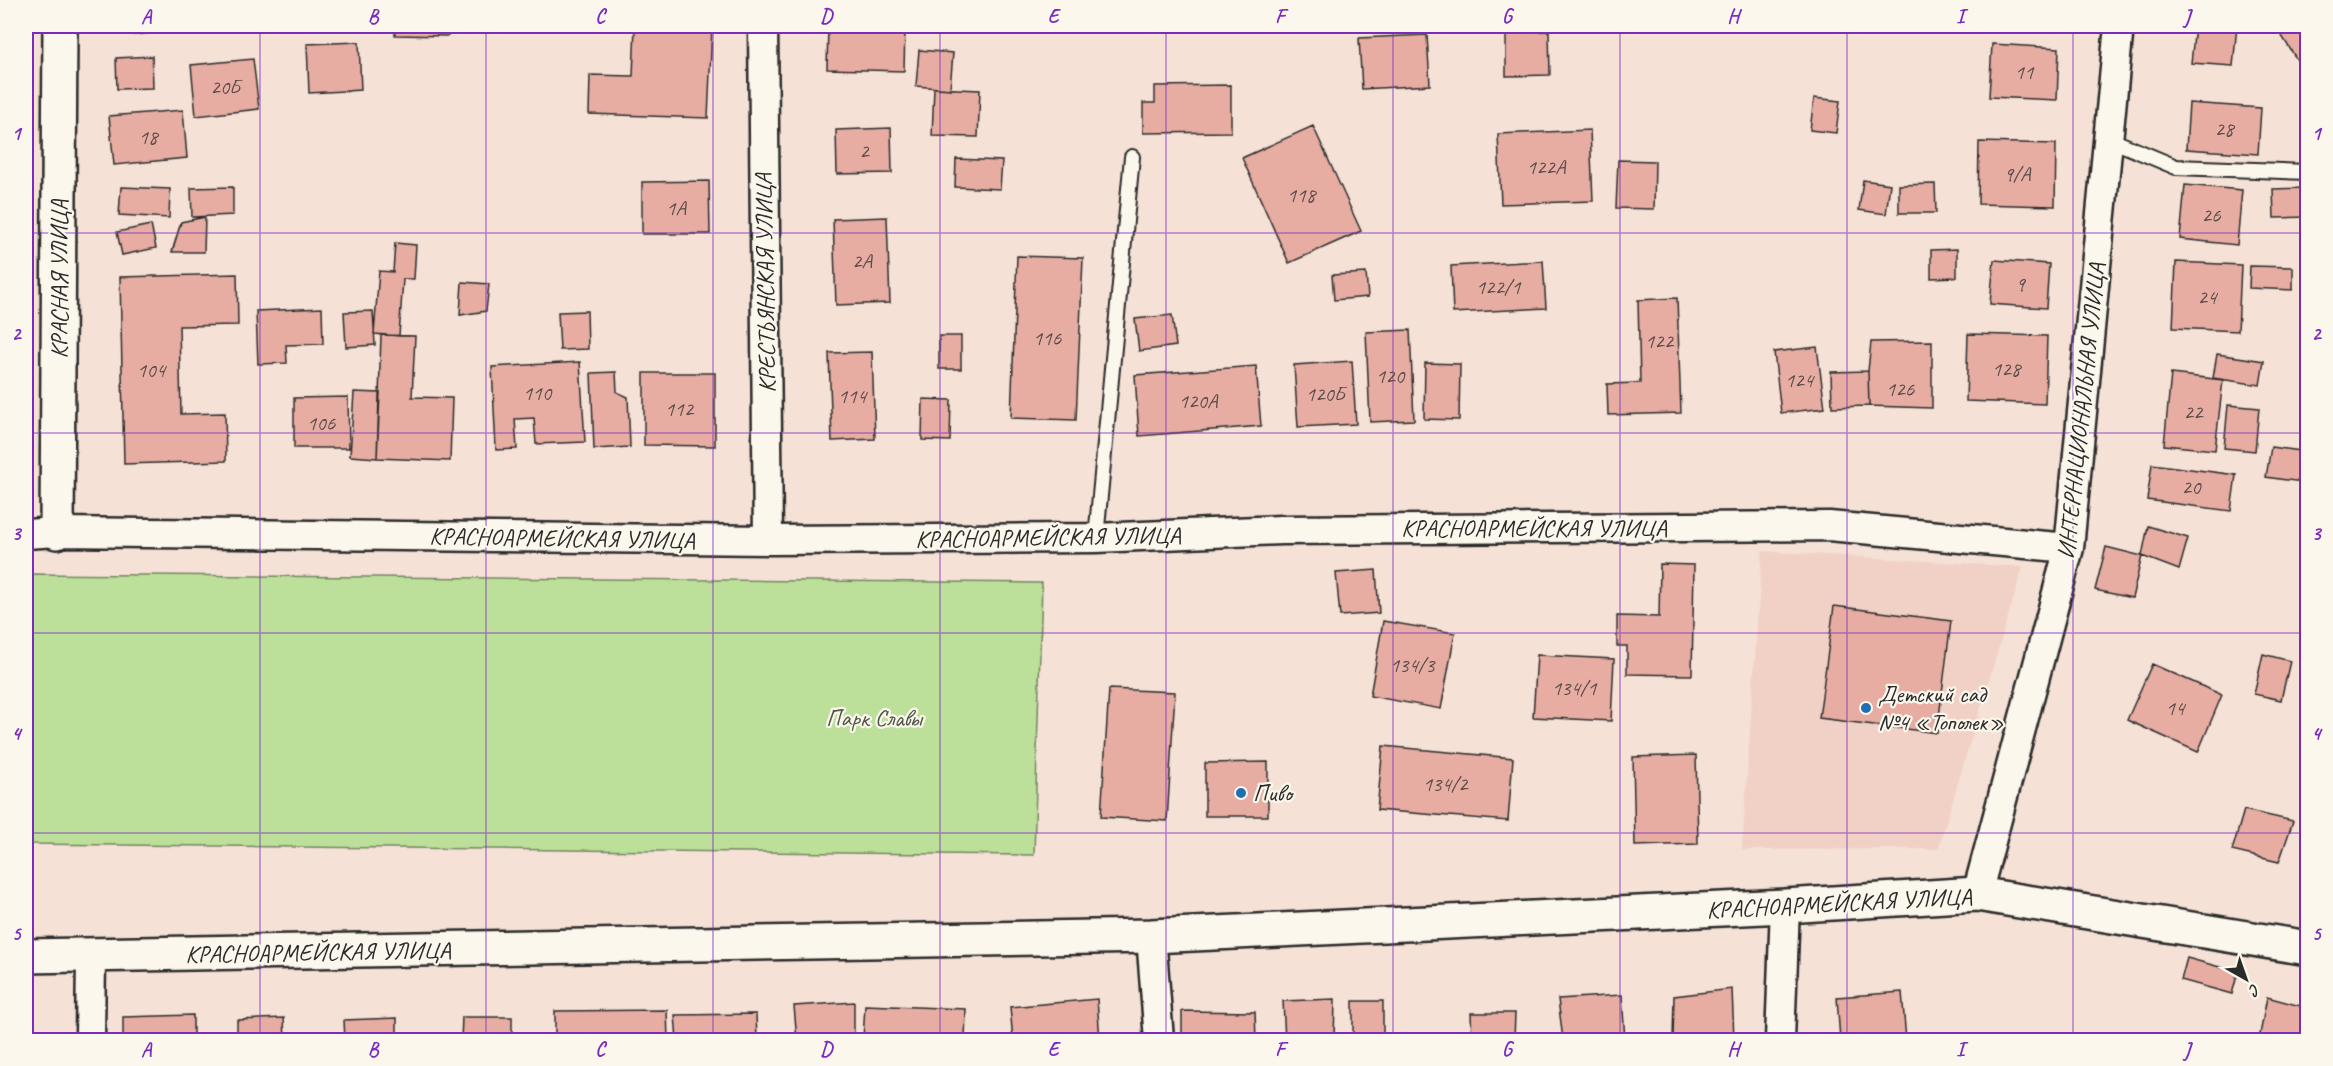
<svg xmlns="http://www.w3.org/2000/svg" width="2333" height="1066" viewBox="0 0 2333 1066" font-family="Caveat,sans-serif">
<rect width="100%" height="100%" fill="#f5e1d6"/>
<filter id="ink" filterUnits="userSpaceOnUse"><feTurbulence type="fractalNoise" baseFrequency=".0167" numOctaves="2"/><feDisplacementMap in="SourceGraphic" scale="12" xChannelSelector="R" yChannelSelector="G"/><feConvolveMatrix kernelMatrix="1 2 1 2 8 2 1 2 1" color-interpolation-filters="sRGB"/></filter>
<g filter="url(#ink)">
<!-- built -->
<path fill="#f1d1c6" d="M1762,551L2023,567L1938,849L1742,850Z"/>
<!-- green -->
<path fill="#bce09a" stroke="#748662" stroke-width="1.5" d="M26,574L1042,583L1034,855L26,844Z"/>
<!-- building -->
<path fill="#e7ada2" stroke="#2b2b2b" stroke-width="1.5" d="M133,26H177L178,30L134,35Z
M395,26H447L448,36L395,35Z
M635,26H712L708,118L589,114L590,75L633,76Z
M828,26H905L904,71L827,69Z
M2195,26H2237L2233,66L2191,63Z
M2281,26H2308V53L2297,60L2277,28Z
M1549,31L1550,75L1506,76V32Z
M1427,35L1430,85L1362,89L1359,38Z
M359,42L361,90L309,93L307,44Z
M1992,44L2059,48L2057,100L1989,97Z
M919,50L953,53L950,89L916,86Z
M152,56L153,88L117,89L116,58Z
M253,59L259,109L196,116L191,65Z
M1231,85V132L1143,133V103H1155V86Z
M934,88L980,90L978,137L932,136Z
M1814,98L1840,101L1836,133L1810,130Z
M2189,103L2261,108L2258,154L2186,149Z
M183,110L187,158L114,165L109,116Z
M1313,126L1361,231L1289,263L1242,158Z
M891,128L892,173L837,174L836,130Z
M1590,130L1593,201L1501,204L1498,134Z
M1979,142L2056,144L2055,206L1978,204Z
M956,159L1002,161L1000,189L955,187Z
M1618,160L1655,161L1654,209L1616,208Z
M1863,180L1890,184L1886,214L1859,210Z
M709,181L710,234H642V182Z
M1935,184L1936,213H1899V185Z
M2185,185L2242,190L2237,245L2180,239Z
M121,187L170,189L169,218L119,215Z
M233,187V215L192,217L191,188Z
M2308,188V217L2274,218L2273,189Z
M205,217L204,252H172L181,222Z
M887,217L890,303L836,305L833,219Z
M151,225L156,248L122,255L117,232Z
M395,243L416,245L414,279H403L399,336L374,334L379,271L393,272Z
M1957,249V277L1931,278V250Z
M1017,256L1083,258L1076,420L1011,418Z
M1994,260L2049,264L2046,308L1990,304Z
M1543,261L1546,308L1453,313L1451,266Z
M2176,262L2241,265L2238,331L2173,328Z
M2250,266L2293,267V290L2249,288Z
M1366,273L1368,297L1334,300L1332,275Z
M237,274L238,325L179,326L181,414L225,413L226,461L124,464L120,277Z
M462,282L489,284L486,311L460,315Z
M1677,298L1681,413L1608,415L1607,384L1640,383L1638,300Z
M322,308L323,344L286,345L287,363L258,364L256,311Z
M373,311L375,345L346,347L344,312Z
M587,311L588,349L560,350L558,312Z
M1172,315L1176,346L1139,351L1135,319Z
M1410,330L1414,420L1370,422L1366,332Z
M1968,334L2047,336L2045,404L1966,401Z
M381,335L415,336L412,397L452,398L450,461L377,458Z
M939,336H961V369H939Z
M1932,341V408L1869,406L1868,371L1871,342Z
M1817,347L1825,408L1781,413L1774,352Z
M872,352L875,439L832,441L829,353Z
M2217,354L2264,361L2260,385L2213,378Z
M1352,361L1356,424L1298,427L1294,365Z
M580,362L585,442L536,444L534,418L515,419L517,449L496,450L492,367Z
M1425,363L1460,364L1459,420L1424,419Z
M1256,366L1261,426L1139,436L1135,375Z
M1868,371L1869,406L1832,407L1831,372Z
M616,372L617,392L628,397L630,447L594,449L591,373Z
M644,373H715V446L644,445Z
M2171,374L2223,380L2215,450L2164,445Z
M354,392L380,393L377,458L350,456Z
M348,397L349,448H294V398Z
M923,399L951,400L950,441L922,440Z
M2228,405L2259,408L2255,451L2224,448Z
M2271,447L2308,452V483L2266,477Z
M2152,464L2236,475L2231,511L2147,500Z
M2148,526L2188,538L2179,570L2142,556Z
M2106,547L2142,556L2132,598L2095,590Z
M1660,564L1694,565L1692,675L1627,674V646H1617V616L1659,617Z
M1376,570L1379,613L1340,616L1336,573Z
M1834,606L1951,621L1937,733L1819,718Z
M1383,621L1455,633L1441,709L1370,696Z
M2263,654L2290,661L2281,700L2254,694Z
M1537,655L1614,659L1611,721L1533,717Z
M2152,664L2222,695L2198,752L2127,720Z
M1109,689L1175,692L1167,821L1101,817Z
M1383,746L1513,758L1508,821L1377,810Z
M1696,755L1698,844L1635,846L1633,757Z
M1268,762V816H1205V763Z
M2244,810L2293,821L2279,862L2232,851Z
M2187,958L2238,972L2232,994L2181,980Z
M1732,989L1734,1040H1673L1674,996Z
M1902,992L1906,1040H1840L1837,997Z
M1622,995L1625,1040H1563L1558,999Z
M2267,997L2308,1008V1017L2301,1040H2259Z
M1097,999L1100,1040H1013L1010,1007Z
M1335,999L1334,1040H1285L1283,1001Z
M1353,1001H1383V1040H1353Z
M854,1002V1040H797L794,1006Z
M865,1005L966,1009L965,1040H863Z
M667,1010L668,1040H555V1011Z
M1182,1011L1255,1012L1256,1040H1214L1213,1037L1182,1034Z
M1471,1013H1515L1514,1040H1472Z
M756,1014L757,1040H677L675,1015Z
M193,1015V1040H123V1017Z
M462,1017H512V1040H461Z
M284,1018L285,1040H237V1020Z
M397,1018V1040H345L344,1020Z
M1431,1034V1040H1387V1035Z"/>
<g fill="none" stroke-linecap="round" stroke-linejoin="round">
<!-- lane casing -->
<g stroke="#2b2b2b" stroke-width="18">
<path id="lane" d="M2109,139L2176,167L2308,172
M1096,538L1132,157"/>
</g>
<!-- street casing -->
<g stroke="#2b2b2b" stroke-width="33">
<path id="street" d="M763,26L768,540
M26,534L57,532L768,540L1096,538L1281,530L1829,526L2069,548
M1977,894L2069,548L2119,26
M1151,936L1159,1040
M90,1040L91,956
M1780,1040L1785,906"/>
</g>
<!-- secondary casing -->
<g stroke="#2b2b2b" stroke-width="38">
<path id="secondary" d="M57,532L60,26
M26,956L1151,936L1785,906L1977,894L2308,948"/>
</g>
<!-- lane -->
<use href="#lane" stroke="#fbf7ec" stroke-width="14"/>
<!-- street -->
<use href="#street" stroke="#fbf7ec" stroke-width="28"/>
<!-- secondary -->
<use href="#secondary" stroke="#fbf7ec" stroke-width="33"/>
</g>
</g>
<!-- grid -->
<path fill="none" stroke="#7b2cbf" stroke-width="1.5" stroke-opacity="0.55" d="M260,26V1040M486,26V1040M713,26V1040M940,26V1040M1166,26V1040M1393,26V1040M1620,26V1040M1847,26V1040M2073,26V1040M26,233H2308M26,433H2308M26,633H2308M26,833H2308"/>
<!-- markers -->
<g fill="#1f6fb2" stroke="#fbf7ec" stroke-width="2">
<circle cx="1866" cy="708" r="6"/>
<circle cx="1241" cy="793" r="6"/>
</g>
<g text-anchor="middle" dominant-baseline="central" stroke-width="4.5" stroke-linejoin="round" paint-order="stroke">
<!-- number labels -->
<g font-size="21" fill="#5a4c49">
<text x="2024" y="72">11</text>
<text x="225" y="87">20Б</text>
<text x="2224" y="129">28</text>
<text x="148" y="137">18</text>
<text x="864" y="151">2</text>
<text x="1546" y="167">122А</text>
<text x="2017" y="174">9/А</text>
<text x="1301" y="195">118</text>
<text x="676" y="208">1А</text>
<text x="2211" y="215">26</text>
<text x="862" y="261">2А</text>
<text x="2020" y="284">9</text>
<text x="1498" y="287">122/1</text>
<text x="2207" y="297">24</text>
<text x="1047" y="338">116</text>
<text x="1659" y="341">122</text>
<text x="2006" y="369">128</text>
<text x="151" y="370">104</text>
<text x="1390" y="376">120</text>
<text x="1799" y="380">124</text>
<text x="1900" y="389">126</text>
<text x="537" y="393">110</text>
<text x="1325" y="394">120Б</text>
<text x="852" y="396">114</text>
<text x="1198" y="401">120А</text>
<text x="679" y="409">112</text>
<text x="2193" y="412">22</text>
<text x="321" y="423">106</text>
<text x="2191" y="487">20</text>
<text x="1412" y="665">134/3</text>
<text x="1574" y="688">134/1</text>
<text x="2175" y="708">14</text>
<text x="1445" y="784">134/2</text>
</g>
<!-- street labels -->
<g font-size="24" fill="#2b2b2b" stroke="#fbf7ec">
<text transform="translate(59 279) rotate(-90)">КРАСНАЯ УЛИЦА</text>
<text transform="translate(765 283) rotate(-91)">КРЕСТЬЯНСКАЯ УЛИЦА</text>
<text transform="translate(2081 411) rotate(-84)">ИНТЕРНАЦИОНАЛЬНАЯ УЛИЦА</text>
<text x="1534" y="528">КРАСНОАРМЕЙСКАЯ УЛИЦА</text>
<text transform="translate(1048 537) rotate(-1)">КРАСНОАРМЕЙСКАЯ УЛИЦА</text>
<text transform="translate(562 538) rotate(1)">КРАСНОАРМЕЙСКАЯ УЛИЦА</text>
<text transform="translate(1839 903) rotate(-3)">КРАСНОАРМЕЙСКАЯ УЛИЦА</text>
<text transform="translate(318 952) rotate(-1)">КРАСНОАРМЕЙСКАЯ УЛИЦА</text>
</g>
<!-- poi labels -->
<g font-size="24" fill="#2b2b2b" stroke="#fbf7ec" text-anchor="start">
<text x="1878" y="694">Детский сад<tspan x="1878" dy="28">№4 «Тополек»</tspan></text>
<text x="1253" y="793">Пиво</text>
</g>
<!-- park labels -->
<g font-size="24" fill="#4f5847" stroke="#fbf7ec">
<text x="874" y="718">Парк Славы</text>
</g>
</g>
<!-- margin -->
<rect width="2333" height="1066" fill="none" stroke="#fbf7ec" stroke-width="66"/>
<!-- north arrow -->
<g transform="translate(2246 979) rotate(140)" stroke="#fbf7ec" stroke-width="4.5" paint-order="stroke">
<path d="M0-4.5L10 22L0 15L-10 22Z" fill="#2b2b2b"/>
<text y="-9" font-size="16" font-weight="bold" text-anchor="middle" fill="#2b2b2b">С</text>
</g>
<rect x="33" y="33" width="2267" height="1000" fill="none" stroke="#7b2cbf" stroke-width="2"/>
<g font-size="20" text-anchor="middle" font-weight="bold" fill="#7b2cbf">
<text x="146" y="23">A</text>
<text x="373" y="23">B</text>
<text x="600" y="23">C</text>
<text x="826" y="23">D</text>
<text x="1053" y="23">E</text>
<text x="1280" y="23">F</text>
<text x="1507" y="23">G</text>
<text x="1733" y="23">H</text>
<text x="1960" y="23">I</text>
<text x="2187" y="23">J</text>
<text x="16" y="140">1</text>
<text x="2316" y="140">1</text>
<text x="16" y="340">2</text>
<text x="2316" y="340">2</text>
<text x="16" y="540">3</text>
<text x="2316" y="540">3</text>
<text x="16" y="740">4</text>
<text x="2316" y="740">4</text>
<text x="16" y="940">5</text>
<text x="2316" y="940">5</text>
<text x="146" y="1056">A</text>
<text x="373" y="1056">B</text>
<text x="600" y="1056">C</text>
<text x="826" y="1056">D</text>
<text x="1053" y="1056">E</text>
<text x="1280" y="1056">F</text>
<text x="1507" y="1056">G</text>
<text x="1733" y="1056">H</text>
<text x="1960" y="1056">I</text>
<text x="2187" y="1056">J</text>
</g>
</svg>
